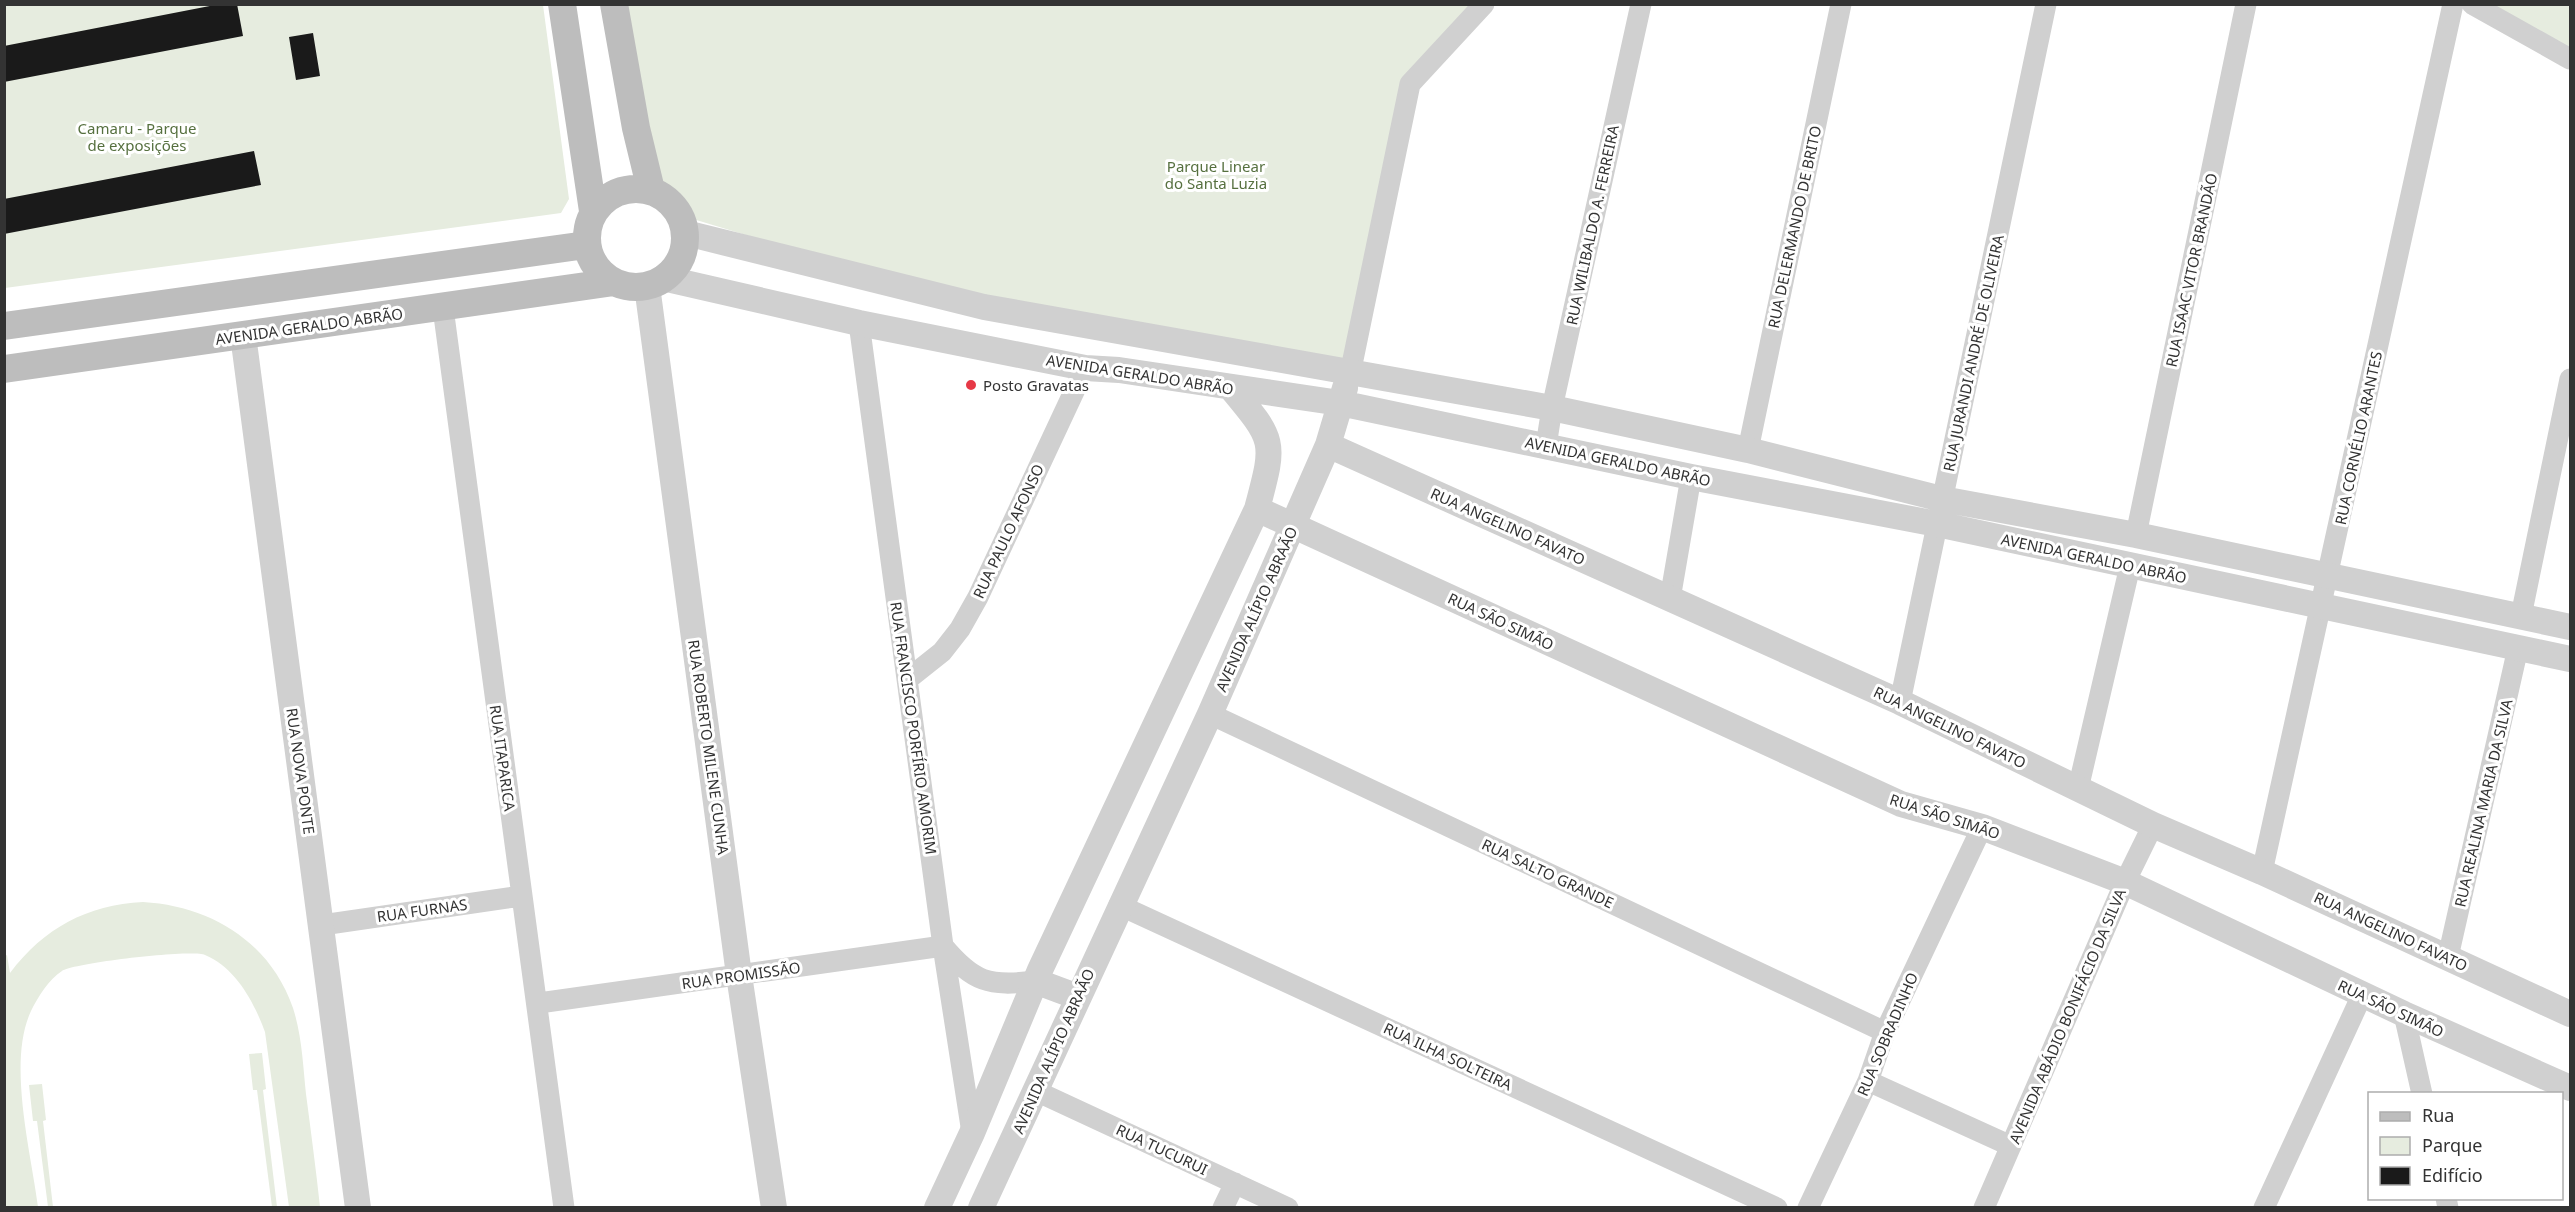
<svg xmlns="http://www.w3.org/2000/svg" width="2575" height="1212" viewBox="0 0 2575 1212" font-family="'Noto Sans',sans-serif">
<rect width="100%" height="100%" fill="#fff"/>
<!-- green -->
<path fill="#e6ecdf" d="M4,5H543L569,199L561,213L5,288Z
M618,5H1484L1410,84L1350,374L984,307L693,219L657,185Z
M2472,5H2570V59Z
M143,902C211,906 270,942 293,1008C302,1036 303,1066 306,1094C311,1132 316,1170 320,1207H289L265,1032C254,1002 236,968 205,955C191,949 74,963 62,971C49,979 38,997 31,1011C7,1062 31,1152 38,1207H5V956L7,955L10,973C44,928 87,905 143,902Z
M262,1053L266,1089L263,1090L277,1207H272L257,1090H253L249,1054Z
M42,1084L46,1120L43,1121L53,1207H48L37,1121H33L29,1085Z"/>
<!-- building -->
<path fill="#1a1a1a" d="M220,4H237L243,36L4,82V46Z
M313,33L320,76L296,80L289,37Z
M254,151L261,185L4,234V199Z"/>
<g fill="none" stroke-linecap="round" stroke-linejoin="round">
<!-- minor -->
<path stroke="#d0d0d0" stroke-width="21" d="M2472,4L2570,59
M443,308L564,1208
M859,323L943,946L972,1133
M1350,374L1410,84L1484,4
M1546,446L1552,408L1641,4
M1748,450L1841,4
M2136,535L2246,4
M1670,599L1691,477
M2521,616L2570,379
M908,679L942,652L960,629L978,597L1085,368
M1900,702L2046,4
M1210,714L1885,1032
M2078,789L2130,566
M2262,872L2453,4
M1119,905L1777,1208
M322,925L521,896
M943,946C973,982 989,987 1035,981
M2448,957L2518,648
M539,1003L943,946
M2404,1014L2422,1094
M1868,1081L2011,1146
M1036,1091L1288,1208
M2446,1198L2448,1208
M1223,1208L1235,1183
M1808,1208L1868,1081L1885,1032L1982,827
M1984,1208L2125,882L2153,825
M2264,1208L2362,995"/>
<!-- tertiary -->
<path stroke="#d0d0d0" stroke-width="26" d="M686,233L984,307L1552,408L1748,450L1942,499L2136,535L2570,627
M663,278L859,323L1085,368L1119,370L1340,403L1691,477L1937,524L2570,659
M647,286L739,975L774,1208
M243,335L358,1208
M1328,445L1900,702L2153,825L2262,872L2570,1014
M1257,509L1901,804L1982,827L2125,882L2404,1014L2570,1088
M1035,981L1078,997
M937,1208L972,1133L1040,970L1257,509C1275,441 1276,442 1231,388
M981,1208L1210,714L1328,445L1345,388"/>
<!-- secondary -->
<path stroke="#bdbdbd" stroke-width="28" d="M562,4L593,211
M614,4L636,128L651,190
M587 238a49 49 0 1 1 98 0a49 49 0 1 1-98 0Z
M4,326L586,245
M4,369L614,282"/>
</g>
<!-- markers -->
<circle fill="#e63946" stroke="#fff" stroke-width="2" cx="971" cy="385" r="6"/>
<g text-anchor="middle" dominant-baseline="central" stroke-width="6" stroke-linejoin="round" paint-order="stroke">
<!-- park labels -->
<g font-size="15" fill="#56703f" stroke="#fff">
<text x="137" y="128">Camaru - Parque<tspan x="137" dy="17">de exposições</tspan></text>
<text x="1216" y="166">Parque Linear<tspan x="1216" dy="17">do Santa Luzia</tspan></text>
</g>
<!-- street labels -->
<g font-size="15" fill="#333" stroke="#fff">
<text transform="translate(1592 225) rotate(-78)">RUA WILIBALDO A. FERREIRA</text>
<text transform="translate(1794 227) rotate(-78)">RUA DELERMANDO DE BRITO</text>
<text transform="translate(2191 270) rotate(-78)">RUA ISAAC VITOR BRANDÃO</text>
<text transform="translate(309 326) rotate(-8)">AVENIDA GERALDO ABRÃO</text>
<text transform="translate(1973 353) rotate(-78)">RUA JURANDI ANDRÉ DE OLIVEIRA</text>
<text transform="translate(1140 374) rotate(9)">AVENIDA GERALDO ABRÃO</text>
<text transform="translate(2358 438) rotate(-78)">RUA CORNÉLIO ARANTES</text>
<text transform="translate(1618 461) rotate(12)">AVENIDA GERALDO ABRÃO</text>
<text transform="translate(1508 526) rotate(24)">RUA ANGELINO FAVATO</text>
<text transform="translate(1008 531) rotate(-65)">RUA PAULO AFONSO</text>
<text transform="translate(2094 558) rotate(12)">AVENIDA GERALDO ABRÃO</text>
<text transform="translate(1256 609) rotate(-66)">AVENIDA ALÍPIO ABRAÃO</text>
<text transform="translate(1501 621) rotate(25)">RUA SÃO SIMÃO</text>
<text transform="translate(1950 727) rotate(26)">RUA ANGELINO FAVATO</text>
<text transform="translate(914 728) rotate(82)">RUA FRANCISCO PORFÍRIO AMORIM</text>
<text transform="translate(709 747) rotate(82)">RUA ROBERTO MILENE CUNHA</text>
<text transform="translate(503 758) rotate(82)">RUA ITAPARICA</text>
<text transform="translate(301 771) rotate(82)">RUA NOVA PONTE</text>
<text transform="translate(2483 803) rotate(-77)">RUA REALINA MARIA DA SILVA</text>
<text transform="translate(1945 816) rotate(18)">RUA SÃO SIMÃO</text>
<text transform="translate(1548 873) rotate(25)">RUA SALTO GRANDE</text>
<text transform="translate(422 910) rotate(-8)">RUA FURNAS</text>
<text transform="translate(2391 931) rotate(25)">RUA ANGELINO FAVATO</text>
<text transform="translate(741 975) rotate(-8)">RUA PROMISSÃO</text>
<text transform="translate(2391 1008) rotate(25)">RUA SÃO SIMÃO</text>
<text transform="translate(2067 1016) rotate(-67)">AVENIDA ABÁDIO BONIFÁCIO DA SILVA</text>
<text transform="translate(1887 1034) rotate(-67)">RUA SOBRADINHO</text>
<text transform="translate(1053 1051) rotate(-66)">AVENIDA ALÍPIO ABRAÃO</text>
<text transform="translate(1448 1056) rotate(25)">RUA ILHA SOLTEIRA</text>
<text transform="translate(1162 1149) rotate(25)">RUA TUCURUI</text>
</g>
<!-- poi labels -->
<g font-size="15" fill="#333" stroke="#fff" text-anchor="start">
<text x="983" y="385">Posto Gravatas</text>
</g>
</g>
<!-- border -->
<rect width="2575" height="1212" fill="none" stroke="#333333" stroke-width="12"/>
<!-- legend -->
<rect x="2368" y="1092" width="195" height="108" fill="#ffffff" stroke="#adadad" stroke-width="1.5"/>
<rect x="2380" y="1112" width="30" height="9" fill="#bdbdbd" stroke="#adadad" stroke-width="1.5"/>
<text x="2422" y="1122" font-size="18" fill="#333333">Rua</text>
<rect x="2380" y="1137" width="30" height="18" fill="#e6ecdf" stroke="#adadad" stroke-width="1.5"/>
<text x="2422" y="1152" font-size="18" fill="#333333">Parque</text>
<rect x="2380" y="1167" width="30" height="18" fill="#1a1a1a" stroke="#adadad" stroke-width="1.5"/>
<text x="2422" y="1182" font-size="18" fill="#333333">Edifício</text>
</svg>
